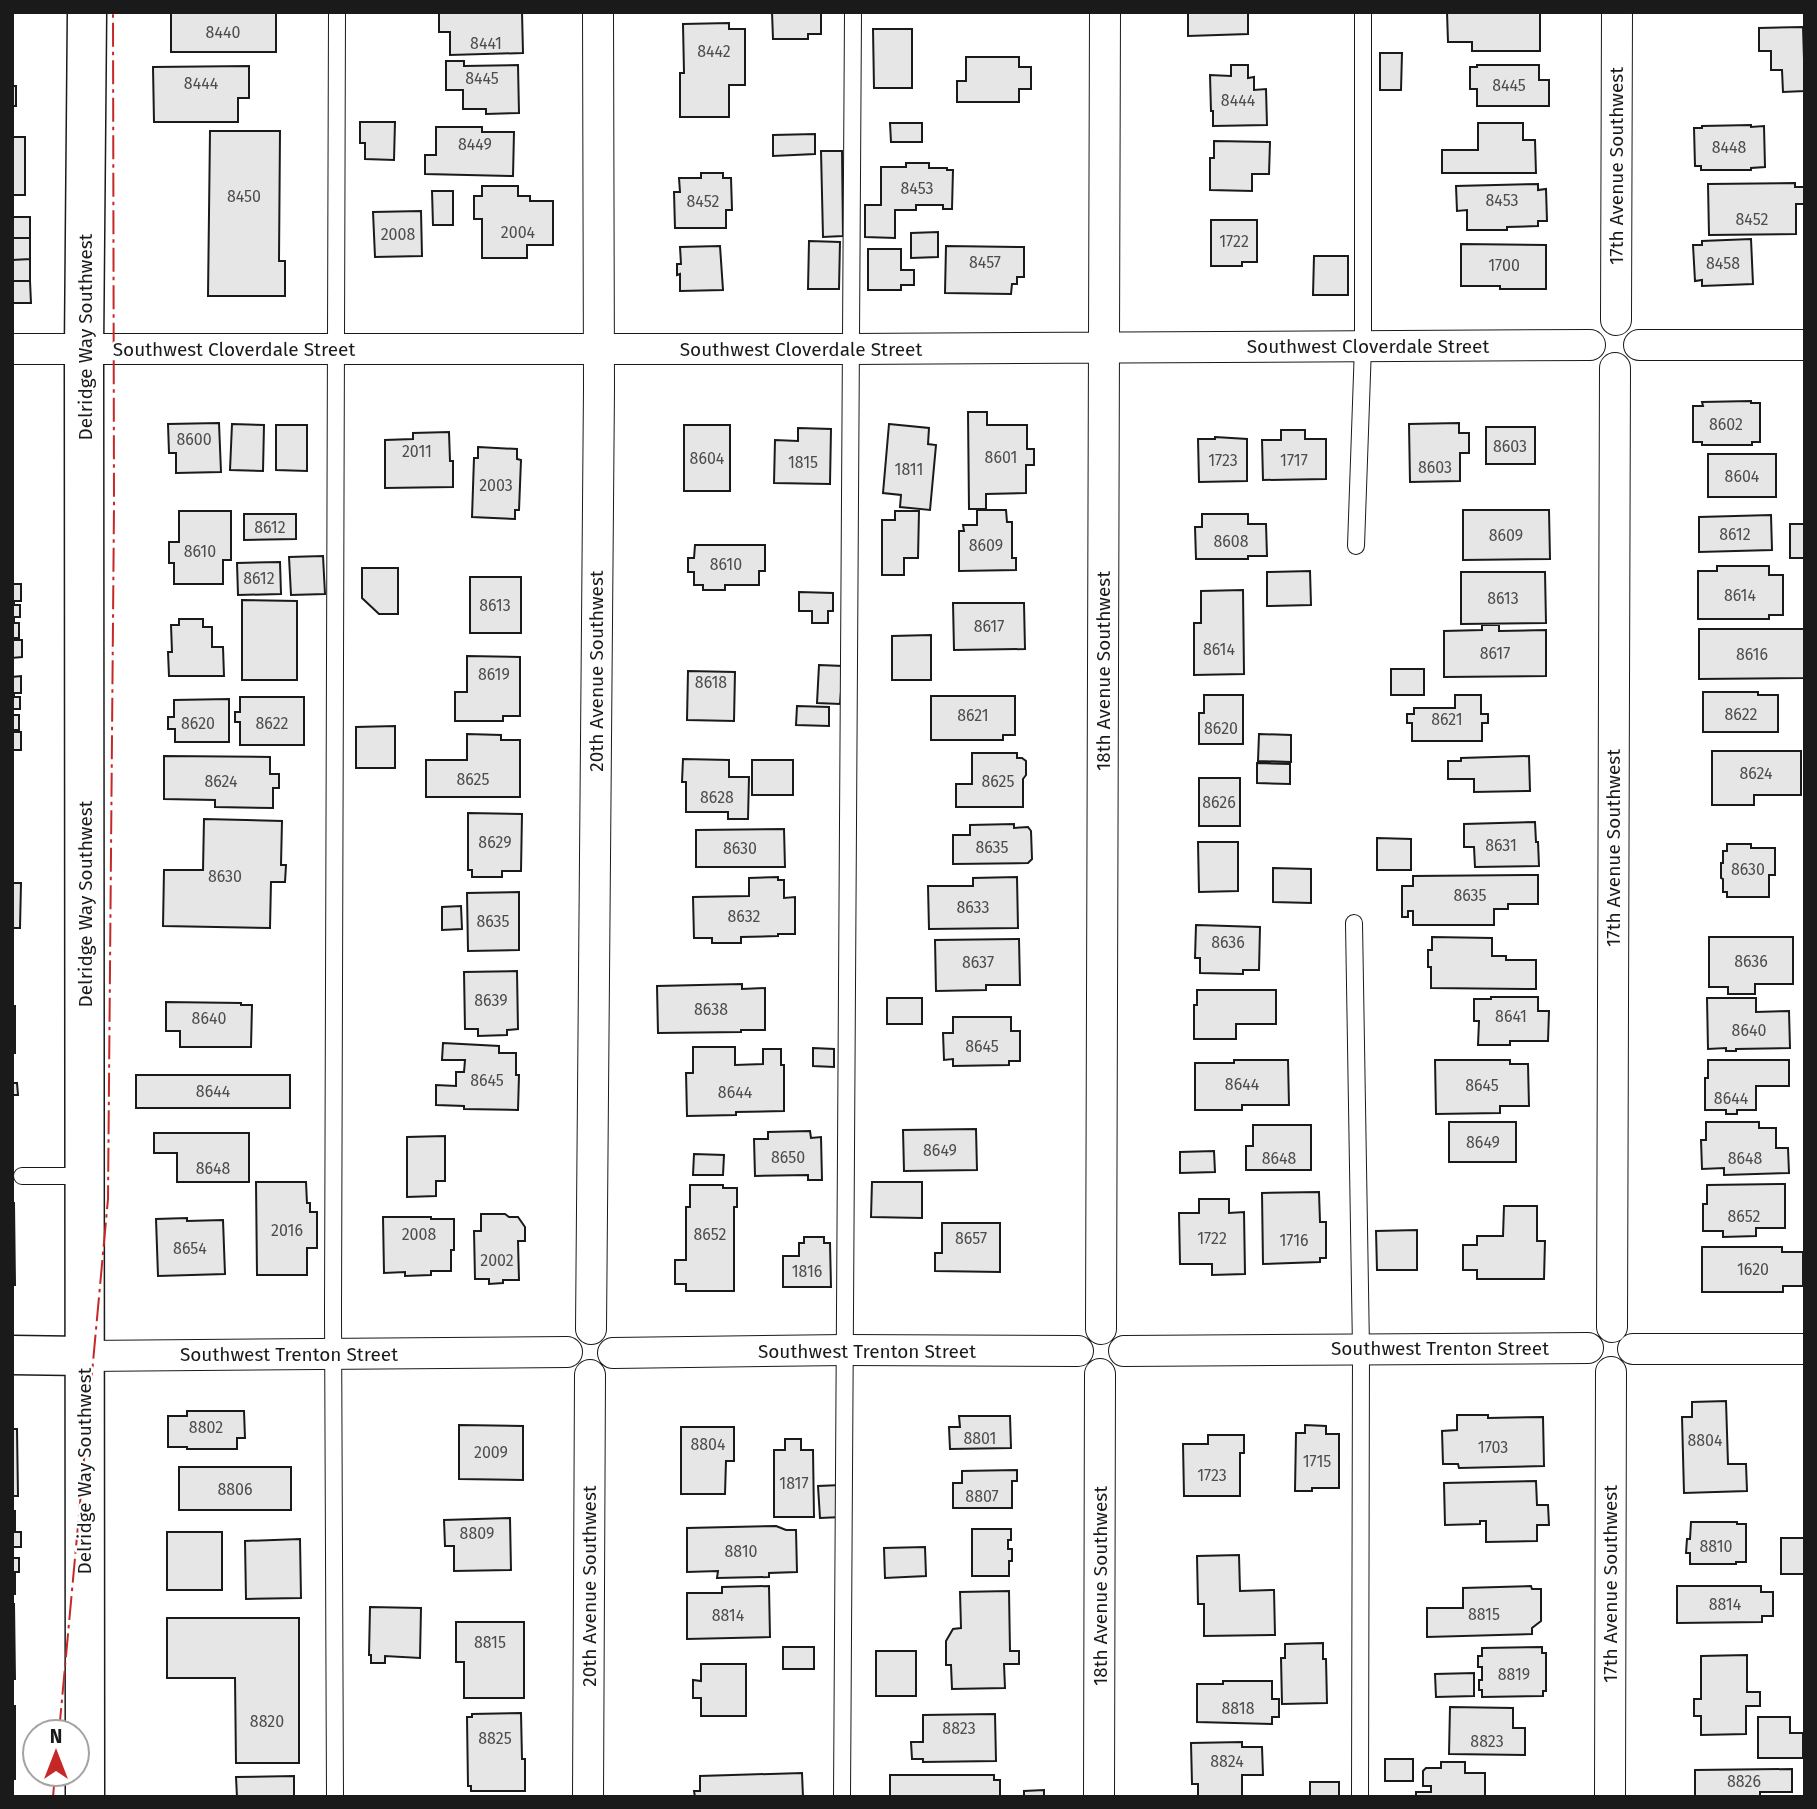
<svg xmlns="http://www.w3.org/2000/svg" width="1817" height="1809" viewBox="0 0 1817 1809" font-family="'Fira Sans',sans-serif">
<rect width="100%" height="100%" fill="#fff"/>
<!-- building -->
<path fill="#e6e6e6" stroke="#1a1a1a" stroke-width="2" d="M171,12H276V52H171Z
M439,12H522L523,53L450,55V32H439Z
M772,12H821V34H808V39H773Z
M1188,12H1248V34L1188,36Z
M1447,12H1540V51H1472V42H1448Z
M729,23V29H745V85H729V117H680V73H684L683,24Z
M1803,27L1805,91L1783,92L1782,70H1771V51H1759V28Z
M873,29H912V88H874Z
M1380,53H1402L1401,90H1380Z
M966,57H1019V67H1031V89H1019V102H957V81H966Z
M446,61H464V66L518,65L519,113L486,114V109H463V90H446Z
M1231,65H1248V78L1254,77V90L1266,89L1267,125L1213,126V111H1211L1210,75L1231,76Z
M1477,65H1539V80H1549V106H1477V89H1470V67H1477Z
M249,66V98H238V122H154L153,67Z
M12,86H16V106H12Z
M360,122H395L394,160L365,159V143H360Z
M890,123H922V142H891Z
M1478,123H1523V140H1535L1536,173H1442V150H1478Z
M1751,125V127L1764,126L1765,167L1751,168V170H1701V166H1695L1694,128H1702V126Z
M436,127H482V132H514L513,176L425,174V155H436Z
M210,131H280L279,261H285V296H208Z
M815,134V154L773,156V135Z
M12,137H25V195H12Z
M1214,141L1270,142L1269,174H1252V191L1210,190V158H1214Z
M821,151H842L843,236L823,237Z
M906,163H929V168H947V170H953L952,209H943V205H916V210H895V238L865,237V205H881V167H906Z
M701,173H723V178H731L732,210H726V228H675L674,192H680L679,178H701Z
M1795,183V187H1805V204H1796V234L1709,235L1708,184Z
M1538,184V190L1546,189L1547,221H1538V226L1507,227V230H1467V210L1457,211L1456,186Z
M482,186H518V196H530V201H553V245H527V258H482V219H474V196H482Z
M432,191H453V225H433Z
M421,211L422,256L375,257L373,212Z
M12,217H30V238H12Z
M1211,220H1257V262H1242V266H1211Z
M938,232V257L911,258V233Z
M12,238H30V259L12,260Z
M1751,239L1753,284L1702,286V280L1695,281L1693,245H1702V241Z
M809,241L840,242L839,289H808Z
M1461,244L1546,245V289H1500V286H1461Z
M720,246L723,290L680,291V274L677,275V264H681L680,247Z
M946,246L1024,247V277H1017V284H1012L1011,294L945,293Z
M868,249H901V270H914V285H901V290H868Z
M1314,256H1348V295H1313Z
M30,259V281H12V260Z
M12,281H30L31,303H12Z
M1751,401V403H1760V442H1752V445H1702V442H1693V406H1703L1702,402Z
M968,412H987V425H1027V449H1034V465H1026V493L986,494V509H969Z
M219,423L221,472L176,473V453H169L168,424Z
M1459,423V433H1469V453H1460V481L1410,482L1409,424Z
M232,424L264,425L263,471L230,470Z
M889,424L929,428L928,444L936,445L930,510L900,507L901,495L883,493Z
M276,425H307V471L276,470Z
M684,425H730V491H684Z
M1486,427H1535V464H1486Z
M798,428L831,429L830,484L774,483L775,440L798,441Z
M1281,430H1305V439H1326V479L1263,480L1262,440H1281Z
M449,432L450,461H453V487L385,488V440L413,439V433Z
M1215,437L1247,439V481L1199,482L1198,439H1215Z
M478,447L517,449V459L521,460L519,510H515V519L472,517L474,458H478Z
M1708,454H1776V497H1708Z
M977,510H1006L1007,522H1012V558H1016V570L959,571V531H964L963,525H977Z
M1463,510H1549L1550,559L1463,560Z
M179,511H231V560H223V584H174V563H169V542H179Z
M895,511H919L918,558H904V575H882V520H895Z
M244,514H296V539L244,540Z
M1202,514H1248V524H1266L1267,556H1248V559H1196L1195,527H1202Z
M1771,515L1772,550L1699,552V517Z
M1790,524H1805V558H1790Z
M695,545H765V571H759V585H725V590H703V585H694V572H688V558H694Z
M323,556L325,594L291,595L289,557Z
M280,562L281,594L238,595L237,563Z
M1717,566H1769V575H1783V615H1769V619H1698V571H1717Z
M362,568H398V614H379L362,598Z
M1310,571L1311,605L1267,606V572Z
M1461,572H1545L1546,623L1461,624Z
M470,577H521V633H470Z
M12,584H21V601H14V605H20V617H14V623H19V638H15V640H22V657L12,658Z
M1243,590L1244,674L1194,675V623H1201V591Z
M799,592L833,593V611H828V623H812V611H799Z
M242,600L297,601V680H242Z
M953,603H1024L1025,649L954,650Z
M179,619H203V627H212V647H223L224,676H169L168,652H172L171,625H179Z
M1482,625H1499V631L1546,630V676L1444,677V631L1482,630Z
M1699,629H1805V678L1699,679Z
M931,635V680H892V636Z
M467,656L520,657V716H503V721H455V692H467Z
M819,665L843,666L840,704L817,703Z
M1391,669H1424V695H1391Z
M688,671L735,672L734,721L687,720Z
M21,676V693H14V697H20V709H13V715H19V730H15V732H21V750H12V677Z
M1703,692H1758V695H1778V732H1703Z
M1204,695H1243V744H1199V713H1204Z
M1455,695H1481V714H1488V723H1482V741H1412V723H1407V714H1414V708H1455Z
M931,696H1015V735H1003V740H931Z
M240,697H304V745H240V722H235V712H240Z
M229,699V742H175V729H168V717H174V700Z
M797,706L829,707V726L796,725Z
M395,726V768H356V727Z
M467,734L501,735V740H520V797H426V760H467Z
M1259,734L1291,735V762L1258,761Z
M1712,751H1801V795H1754V805H1712Z
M972,753H1017V758H1022L1026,761V775L1023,779V807H956V784H972Z
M164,756L270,757V774H279V788H273V808L215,807V800L164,799Z
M1529,756L1530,791L1474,792V779H1448V761H1461V758Z
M683,759L729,760V777H749L748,819H728V812H686V782H682Z
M752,760H793V795H752Z
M1257,763L1290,764V784L1257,783Z
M1199,778H1240V826H1199Z
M468,813L522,814L521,871H502V877H472V870H468Z
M204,819L282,821L281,865H286L285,882H271L270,928L163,926L164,870H203Z
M1535,822L1536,842H1538L1539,866L1475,867L1474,847H1464V824Z
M1014,824V828L1028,827L1031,831L1032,859L1028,863L953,864V835H970V825Z
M784,829L785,867H696V830Z
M1377,838L1411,839V870H1377Z
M1198,842H1238V891L1199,892Z
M1727,844H1751V848H1775V875H1769V897H1727V892H1723V879L1721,878V863H1723V851H1727Z
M1273,868L1311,869V903L1273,902Z
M1538,875V904H1508V909H1494V925H1413V911H1408V917H1402V886H1413V876Z
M778,877V880H784V898L795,897V934H778V936L741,937V943H712V938H694L693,897L749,896V878Z
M1017,877L1018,928L929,929L928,886H973V878Z
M12,883H21L20,928H12Z
M519,892V950L468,951L467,893Z
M461,906L462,929L442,930V907Z
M1196,925L1260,927L1259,970H1243V974L1200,973V958H1195Z
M1432,937L1492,938V956H1506V960H1536V989L1431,988V967H1428V950H1432Z
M1709,937H1793V984H1755V994H1728V987H1709Z
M1019,939L1020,985H986V990L936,991L935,940Z
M517,971L518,1029L507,1030V1035L478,1036V1029H465L464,972Z
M742,984V989L765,988V1030H741V1032L658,1033L657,986Z
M1197,990H1276V1024H1236V1039H1194V1005H1197Z
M1491,997H1538V1011H1549L1548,1041H1510V1045H1478L1479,1021H1474V999H1491Z
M887,998H922V1024H887Z
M1707,998H1756V1012L1789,1011L1790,1048L1736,1049V1051H1726V1048L1708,1049Z
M166,1002L241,1003V1005H252L251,1047H180V1031H166Z
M12,1006H15V1053H12Z
M953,1017H1011V1031H1020V1061H1009V1065L953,1066V1059L944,1060L943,1033H953Z
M443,1043L499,1046V1053H516V1075H519L518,1110L464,1109V1106L436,1105V1085L456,1086V1072H464L465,1060H442Z
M693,1047H735V1065L763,1064V1049H781V1065H784V1111L736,1112V1115L687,1116L686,1073H693Z
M813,1048L834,1049V1067L813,1066Z
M1234,1060H1288L1289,1105H1242V1110H1195V1063H1234Z
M1435,1060H1510V1064H1528L1529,1106H1500V1113L1436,1114Z
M1708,1060H1789V1086H1756V1110H1737V1114H1726V1110H1705V1078H1708Z
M13,1069V1083H17L18,1095H12V1108Z
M136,1075H290V1108H136Z
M1449,1122H1516V1162H1449Z
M1706,1122H1759V1128H1776V1148H1788L1789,1173L1724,1175V1168L1702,1169L1701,1140H1706Z
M1253,1125H1311V1170H1246V1146H1253Z
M976,1129L977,1170L904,1171L903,1130Z
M810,1131L811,1138L821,1137L822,1180H808V1175L755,1176L754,1139H768V1132Z
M154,1133H249V1182H177V1153H154Z
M445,1136V1181H436V1196L407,1197V1137Z
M1214,1151L1215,1172L1180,1173V1152Z
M694,1154L724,1155L723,1175H693Z
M256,1182H306L307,1203H310V1212H317V1248H307V1275H257Z
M872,1182H922V1218L871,1217Z
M1785,1184V1228H1756V1236L1723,1237V1231H1703V1204H1707V1185Z
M690,1185H723V1188H737V1207H734V1291H686V1284H675V1260H686V1207H690Z
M1319,1192L1320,1222H1326V1258H1320V1262L1263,1264L1262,1193Z
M1199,1199H1229V1213L1244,1212L1245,1274L1212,1275V1264H1180L1179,1213H1199Z
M12,1203H14L15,1285H12Z
M1504,1206H1537V1241H1545L1544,1279H1477V1270H1463V1245H1477V1236H1503Z
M481,1214H505L509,1217H518L525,1227V1241H518L519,1280H503V1283L489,1284V1279H475L474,1231H481Z
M383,1217H431V1219H454V1250H451V1271H431V1275L405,1276V1272L384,1273Z
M187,1218V1221L223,1220L225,1274L158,1276L156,1219Z
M942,1223H1000V1272L935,1271V1253H942Z
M1417,1230V1270H1377L1376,1231Z
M804,1237H824V1243H830L831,1287H783V1256H799V1243H804Z
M1702,1247H1782V1252H1803V1286H1783V1292H1702Z
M1726,1401L1728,1464H1746L1747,1491L1684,1493L1682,1417H1692V1402Z
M187,1411H244L245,1438H237V1449H187V1447H168V1416H187Z
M1457,1415H1488V1418L1543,1417L1544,1466L1459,1468L1458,1464H1443L1442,1431L1457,1430Z
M959,1416H1010L1011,1448L950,1449L949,1427H960Z
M459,1425L523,1426V1480L459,1479Z
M1305,1425L1326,1426V1434H1339V1488H1312V1491H1295L1296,1433H1305Z
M681,1427H734V1461H726L725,1494H681Z
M12,1429H17L18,1496H12Z
M1208,1435H1244V1453H1240V1496H1184L1183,1444H1208Z
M785,1439H801V1450H813L814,1517H774V1450H785Z
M179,1467H291V1510H179Z
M1017,1470V1481H1012V1508H953V1483H962V1471Z
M1536,1481L1537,1505H1548L1549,1525H1537V1541L1486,1542V1521H1480V1524L1445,1525L1444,1483Z
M841,1485L842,1517L820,1518L818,1486Z
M12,1511H15V1532H21V1547H12Z
M510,1518L511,1570L454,1571V1546H445L444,1520Z
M1691,1522H1737V1524H1746V1562H1736V1564H1690V1553H1686L1687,1539H1690Z
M776,1526L786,1530H796L797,1572L769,1573V1577L717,1578L718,1571L687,1572V1528Z
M972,1529H1011V1540H1008V1549H1012V1561H1009V1576H972Z
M167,1532H222V1590H167Z
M1781,1538H1805V1574H1781Z
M300,1539L301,1598L246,1599L245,1541Z
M925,1547L926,1576L885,1578L884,1548Z
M1239,1555L1240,1591L1274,1590L1275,1635L1204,1636V1604H1198L1197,1556Z
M12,1558H19V1572H15V1594H12Z
M769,1586L770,1637L687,1639V1593H722V1587Z
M1531,1586L1532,1589H1541V1621L1532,1628V1634L1427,1637V1608H1463V1588Z
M1677,1586H1761V1592H1773V1616H1762V1622L1677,1623Z
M1009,1591L1010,1651H1019V1664H1004L1005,1688L952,1689L951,1665H946V1641L953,1629L961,1628L960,1592Z
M12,1604H14L15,1679H12Z
M370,1607L421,1608L420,1658L385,1656V1663H371V1655H369Z
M167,1618H299V1763H236L235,1678H167Z
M456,1622H524V1698H464V1662H456Z
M1323,1643V1659H1326L1327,1703L1282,1704L1281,1658H1285V1644Z
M783,1647H814V1669H783Z
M1542,1647V1653H1546V1691H1543V1696L1482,1697V1690H1479V1680H1482V1667H1478V1656H1482V1648Z
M876,1651H916V1696H876Z
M1747,1655V1692H1760V1706H1746V1734L1701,1735V1716H1694V1699H1701V1656Z
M701,1664H746V1716H701V1698H693V1680L701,1681Z
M1474,1673V1696L1436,1697L1435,1674Z
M1223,1681H1272V1699H1279V1717H1272V1724L1197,1722V1684H1223Z
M12,1706H15V1779H12Z
M1450,1707L1513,1708V1728H1525V1755L1449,1754Z
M521,1713L522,1759H525V1791H471V1786H468L467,1717H472V1714Z
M995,1714L996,1761L923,1762V1759H912L911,1742H923V1715Z
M1758,1717H1790V1733H1803V1758H1758Z
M1242,1742V1747H1262L1263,1775H1242V1797H1198V1784H1192L1191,1743Z
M1385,1759H1413V1781H1385Z
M1441,1762H1465V1773H1485V1796L1416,1797V1792H1431V1786H1423V1771L1426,1768H1441Z
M1792,1769V1792H1760V1797H1695V1770Z
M802,1773L803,1797H695L694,1791H700V1776Z
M890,1775H994V1780H1000V1797H890Z
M294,1776V1797H237L236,1777Z
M1310,1782H1339V1797H1310Z
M1044,1790V1797H1024V1791Z"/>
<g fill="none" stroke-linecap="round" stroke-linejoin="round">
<!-- lane casing -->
<g stroke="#1a1a1a" stroke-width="18">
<path id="lane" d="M1356,546L1363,346V12
M1354,923L1361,1349L1360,1797
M22,1176H84
M335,1797L333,1313L337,12
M842,1797L853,12"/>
</g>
<!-- street casing -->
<g stroke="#1a1a1a" stroke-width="32">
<path id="street" d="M1616,320L1617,12
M1639,345H1805
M12,349H852L1590,345
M1612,1327L1615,368
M591,1329L599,387L598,12
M1101,1329L1105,12
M1633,1349H1805
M1124,1351L1588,1348
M613,1353L845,1350L1078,1351
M84,1356L567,1352
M588,1797L590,1375
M1099,1797L1100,1374
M1610,1797L1611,1372"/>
</g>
<!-- secondary casing -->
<g stroke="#1a1a1a" stroke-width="41">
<path id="secondary" d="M12,1355L84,1356
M85,1797L84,349L87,12"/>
</g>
<!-- lane -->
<use href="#lane" stroke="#fff" stroke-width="16"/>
<!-- street -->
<use href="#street" stroke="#fff" stroke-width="30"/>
<!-- secondary -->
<use href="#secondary" stroke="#fff" stroke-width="38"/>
<!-- power -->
<path stroke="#c62828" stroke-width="2" stroke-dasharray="24 5 3.5 5" stroke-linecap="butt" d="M59,1732L108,1199L114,506L113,12
M53,1797L55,1774"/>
</g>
<g text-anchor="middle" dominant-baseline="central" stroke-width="5" stroke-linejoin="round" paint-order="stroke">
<!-- number labels -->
<g font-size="16" fill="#4d4d4d">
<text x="223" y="32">8440</text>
<text x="486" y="43">8441</text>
<text x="714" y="51">8442</text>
<text x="482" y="78">8445</text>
<text x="201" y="83">8444</text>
<text x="1509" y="85">8445</text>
<text x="1238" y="100">8444</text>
<text x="475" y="144">8449</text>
<text x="1729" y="147">8448</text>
<text x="917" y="188">8453</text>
<text x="244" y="196">8450</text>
<text x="1502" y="200">8453</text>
<text x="703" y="201">8452</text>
<text x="1752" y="219">8452</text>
<text x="518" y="232">2004</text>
<text x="398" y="234">2008</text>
<text x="1234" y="241">1722</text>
<text x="985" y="262">8457</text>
<text x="1723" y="263">8458</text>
<text x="1504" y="265">1700</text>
<text x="1726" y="424">8602</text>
<text x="194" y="439">8600</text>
<text x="1510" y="446">8603</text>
<text x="417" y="451">2011</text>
<text x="1001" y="457">8601</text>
<text x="707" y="458">8604</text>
<text x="1223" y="460">1723</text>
<text x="1294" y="460">1717</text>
<text x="803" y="462">1815</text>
<text x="1435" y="467">8603</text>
<text x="909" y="469">1811</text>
<text x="1742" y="476">8604</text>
<text x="496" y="485">2003</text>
<text x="270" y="527">8612</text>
<text x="1735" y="534">8612</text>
<text x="1506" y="535">8609</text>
<text x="1231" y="541">8608</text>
<text x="986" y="545">8609</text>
<text x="200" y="551">8610</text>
<text x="726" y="564">8610</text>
<text x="259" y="578">8612</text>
<text x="1740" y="595">8614</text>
<text x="1503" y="598">8613</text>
<text x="495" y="605">8613</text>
<text x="989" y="626">8617</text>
<text x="1219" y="649">8614</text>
<text x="1495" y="653">8617</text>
<text x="1752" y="654">8616</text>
<text x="494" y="674">8619</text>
<text x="711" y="682">8618</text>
<text x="1741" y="714">8622</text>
<text x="973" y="715">8621</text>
<text x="1447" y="719">8621</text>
<text x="198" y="723">8620</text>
<text x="272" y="723">8622</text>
<text x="1221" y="728">8620</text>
<text x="1756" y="773">8624</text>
<text x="473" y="779">8625</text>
<text x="221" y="781">8624</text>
<text x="998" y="781">8625</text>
<text x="717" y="797">8628</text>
<text x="1219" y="802">8626</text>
<text x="495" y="842">8629</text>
<text x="1501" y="845">8631</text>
<text x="992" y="847">8635</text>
<text x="740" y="848">8630</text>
<text x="1748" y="869">8630</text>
<text x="225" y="876">8630</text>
<text x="1470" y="895">8635</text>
<text x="973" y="907">8633</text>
<text x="744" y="916">8632</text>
<text x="493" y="921">8635</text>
<text x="1228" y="942">8636</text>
<text x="1751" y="961">8636</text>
<text x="978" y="962">8637</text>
<text x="491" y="1000">8639</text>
<text x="711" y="1009">8638</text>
<text x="1511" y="1016">8641</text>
<text x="209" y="1018">8640</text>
<text x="1749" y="1030">8640</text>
<text x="982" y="1046">8645</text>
<text x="487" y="1080">8645</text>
<text x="1242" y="1084">8644</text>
<text x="1482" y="1085">8645</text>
<text x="213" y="1091">8644</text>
<text x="735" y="1092">8644</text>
<text x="1731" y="1098">8644</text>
<text x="1483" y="1142">8649</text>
<text x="940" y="1150">8649</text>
<text x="788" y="1157">8650</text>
<text x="1279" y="1158">8648</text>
<text x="1745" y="1158">8648</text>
<text x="213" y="1168">8648</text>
<text x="1744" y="1216">8652</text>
<text x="287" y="1230">2016</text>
<text x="419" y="1234">2008</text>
<text x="710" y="1234">8652</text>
<text x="971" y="1238">8657</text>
<text x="1212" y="1238">1722</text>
<text x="1294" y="1240">1716</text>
<text x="190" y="1248">8654</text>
<text x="497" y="1260">2002</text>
<text x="1753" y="1269">1620</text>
<text x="807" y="1271">1816</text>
<text x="206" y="1427">8802</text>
<text x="980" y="1438">8801</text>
<text x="1705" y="1440">8804</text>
<text x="708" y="1444">8804</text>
<text x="1493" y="1447">1703</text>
<text x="491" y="1452">2009</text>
<text x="1317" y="1461">1715</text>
<text x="1212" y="1475">1723</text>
<text x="794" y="1483">1817</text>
<text x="235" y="1489">8806</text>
<text x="982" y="1496">8807</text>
<text x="477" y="1533">8809</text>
<text x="1716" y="1546">8810</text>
<text x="741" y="1551">8810</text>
<text x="1725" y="1604">8814</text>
<text x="1484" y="1614">8815</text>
<text x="728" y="1615">8814</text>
<text x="490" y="1642">8815</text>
<text x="1514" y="1674">8819</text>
<text x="1238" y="1708">8818</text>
<text x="267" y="1721">8820</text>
<text x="959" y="1728">8823</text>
<text x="495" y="1738">8825</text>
<text x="1487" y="1741">8823</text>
<text x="1227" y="1761">8824</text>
<text x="1744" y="1781">8826</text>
</g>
<!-- street labels -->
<g font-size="19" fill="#1a1a1a" stroke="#fff">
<text transform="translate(1616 166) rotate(-90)">17th Avenue Southwest</text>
<text transform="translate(85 337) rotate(-90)">Delridge Way Southwest</text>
<text x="1368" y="346">Southwest Cloverdale Street</text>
<text x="234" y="349">Southwest Cloverdale Street</text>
<text x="801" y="349">Southwest Cloverdale Street</text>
<text transform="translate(596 671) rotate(-90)">20th Avenue Southwest</text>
<text transform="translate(1103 671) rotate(-90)">18th Avenue Southwest</text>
<text transform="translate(1613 848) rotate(-90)">17th Avenue Southwest</text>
<text transform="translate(85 904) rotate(-90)">Delridge Way Southwest</text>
<text x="1440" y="1348">Southwest Trenton Street</text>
<text x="867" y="1351">Southwest Trenton Street</text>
<text x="289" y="1354">Southwest Trenton Street</text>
<text transform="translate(84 1471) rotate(-90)">Delridge Way Southwest</text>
<text transform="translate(1610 1584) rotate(-90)">17th Avenue Southwest</text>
<text transform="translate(589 1586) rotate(-90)">20th Avenue Southwest</text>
<text transform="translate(1100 1586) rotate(-90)">18th Avenue Southwest</text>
</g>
</g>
<!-- border -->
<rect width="1817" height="1809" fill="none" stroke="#1a1a1a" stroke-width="28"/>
<!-- north arrow -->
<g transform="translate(56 1753)"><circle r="33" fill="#ffffff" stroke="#a3a3a3" stroke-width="2"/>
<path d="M0-5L12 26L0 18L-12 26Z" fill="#c62828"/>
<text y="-10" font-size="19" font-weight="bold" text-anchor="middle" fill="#1a1a1a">N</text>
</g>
</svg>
